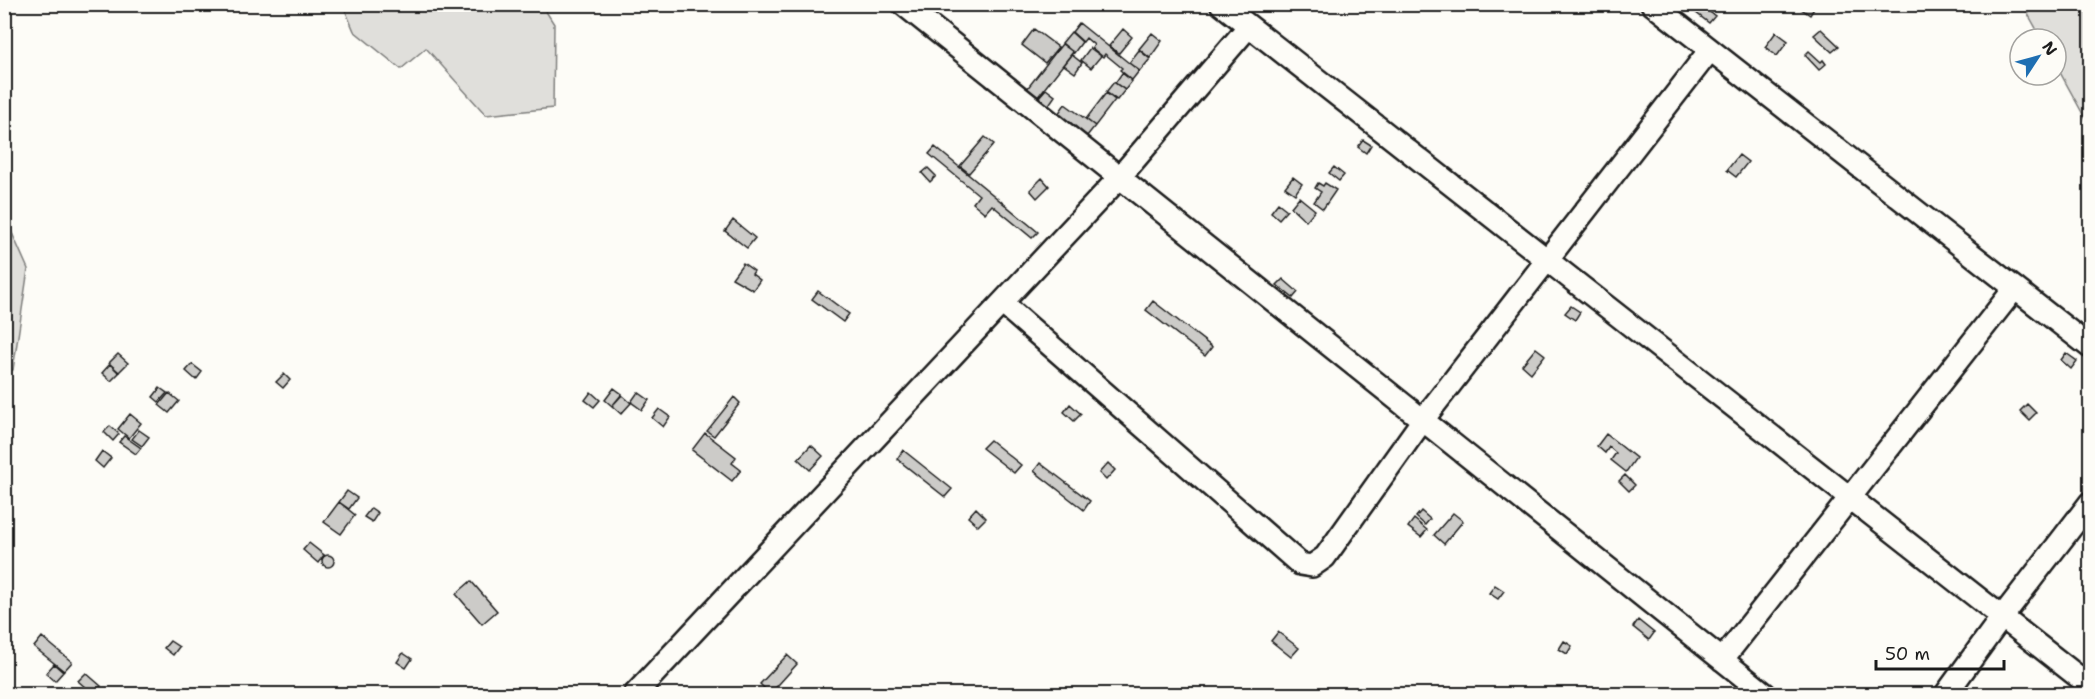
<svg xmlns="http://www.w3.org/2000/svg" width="2095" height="699" viewBox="0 0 2095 699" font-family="'Shantell Sans',sans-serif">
<rect width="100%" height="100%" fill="#fdfcf7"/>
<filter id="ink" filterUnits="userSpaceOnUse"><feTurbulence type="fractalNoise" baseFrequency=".0167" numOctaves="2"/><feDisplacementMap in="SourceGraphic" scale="12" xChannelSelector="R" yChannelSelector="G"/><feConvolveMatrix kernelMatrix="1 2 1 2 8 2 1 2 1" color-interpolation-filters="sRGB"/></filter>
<g filter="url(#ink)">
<!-- green -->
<path fill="#e0dfdb" stroke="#7e7e7c" stroke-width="1.5" d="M343,5H542L554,24L553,108L486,115L426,48L401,69L354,31Z
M2023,5H2090V127L2056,65V39H2042Z
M4,215L28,269L13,370L5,372Z"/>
<!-- building -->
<path fill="#cccbc8" stroke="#1c1c1c" stroke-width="1.5" d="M1802,4H1811L1815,7L1810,15L1800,8Z
M1700,5L1715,16L1709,23L1695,12Z
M1079,23L1139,71L1132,80L1120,70L1122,68L1105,54L1103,57L1092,48L1094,45L1086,38L1083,42L1072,32Z
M1034,29L1058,47L1045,63L1022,45Z
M1123,29L1132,37L1119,53L1109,46Z
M1821,29L1839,46L1832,52L1814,35Z
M1071,32L1082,42L1074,53L1062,43Z
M1776,32L1788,41L1777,56L1765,47Z
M1152,33L1162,41L1150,58L1139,49Z
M1062,44L1073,52L1037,98L1026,90Z
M1090,48L1101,56L1091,68L1081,60Z
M1139,50L1150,59L1140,71L1129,63Z
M1809,51L1821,62L1823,60L1826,64L1819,70L1805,55Z
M1072,55L1082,63L1075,73L1064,65Z
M1122,73L1132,81L1125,90L1115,83Z
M1114,82L1125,90L1117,100L1106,92Z
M1046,89L1055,96L1048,106L1038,98Z
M1106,93L1115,100L1095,126L1086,119Z
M1065,104L1095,126L1087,136L1058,114Z
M985,137L994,144L969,173L960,166Z
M1363,140L1371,145L1366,153L1358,147Z
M935,147L1038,232L1032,238L992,205L985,213L973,203L979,195L929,154Z
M1739,155L1748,162L1736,177L1727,170Z
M1334,167L1344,175L1339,181L1329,173Z
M928,168L936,176L930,182L922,173Z
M1293,177L1302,184L1295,194L1285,187Z
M1042,178L1049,186L1037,198L1030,190Z
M1318,183L1323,186L1325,183L1336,190L1323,209L1314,202L1321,192L1315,188Z
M1299,197L1315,210L1306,221L1291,207Z
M1278,203L1287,210L1279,219L1271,212Z
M733,220L755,238L747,248L725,231Z
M743,263L754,271L752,274L760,280L753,290L732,278Z
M1283,279L1298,292L1293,298L1277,285Z
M818,291L849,314L843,322L812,299Z
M1153,301L1212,347L1205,356L1146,310Z
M1571,306L1580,312L1575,320L1565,313Z
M1536,348L1545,355L1531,373L1522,365Z
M2066,353L2077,361L2071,369L2061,360Z
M118,354L128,363L119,372L109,363Z
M110,364L119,373L111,381L102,373Z
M192,364L202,372L196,380L186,371Z
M284,374L290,380L283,388L276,382Z
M160,388L167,393L159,402L153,397Z
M614,388L622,394L612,406L605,400Z
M591,392L600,400L594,407L585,400Z
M638,392L649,400L642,410L631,402Z
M169,393L179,401L169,413L159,405Z
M622,395L631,403L621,414L612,406Z
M734,397L740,403L714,436L707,431Z
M1070,404L1081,414L1074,421L1064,412Z
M2027,404L2036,413L2029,420L2020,411Z
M659,409L670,417L663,427L652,418Z
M130,414L141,423L129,438L118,429Z
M110,426L119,434L113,441L104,432Z
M139,430L149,437L142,446L132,439Z
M705,433L736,457L732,463L741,470L732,481L692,450Z
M1606,434L1636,458L1626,472L1611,460L1616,453L1609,447L1605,453L1597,446Z
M124,436L141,448L136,454L119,442Z
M990,440L1021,465L1014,473L982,448Z
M811,445L823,456L810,470L798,459Z
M903,450L952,489L945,497L897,459Z
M102,451L111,458L103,468L95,461Z
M1040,463L1090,501L1084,510L1034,471Z
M1108,463L1115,470L1106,480L1099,473Z
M1625,475L1635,485L1629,491L1619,481Z
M347,491L357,498L349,509L339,502Z
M339,502L355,515L341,534L324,522Z
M371,508L378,513L372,522L364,517Z
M976,508L986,518L978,526L968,517Z
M1421,511L1430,519L1425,525L1416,517Z
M1453,513L1463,521L1444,544L1434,535Z
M1414,519L1427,530L1421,537L1408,527Z
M309,543L324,555L318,563L303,550Z
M322 561a6 6 0 1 1 12 0a6 6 0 1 1-12 0Z
M471,581L497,611L482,624L456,594Z
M1495,585L1504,591L1498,599L1489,593Z
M1638,620L1654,633L1649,640L1633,627Z
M1278,632L1299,648L1291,657L1271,641Z
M42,637L72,662L64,671L34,647Z
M170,641L179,647L173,655L164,648Z
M1564,641L1572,646L1567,654L1559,649Z
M403,653L412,659L406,668L397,662Z
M787,655L797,664L770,694L760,684Z
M54,664L63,672L55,681L46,673Z
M86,673L101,686L93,694L78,681Z"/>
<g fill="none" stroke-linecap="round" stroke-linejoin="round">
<!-- minor casing -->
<g stroke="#1c1c1c" stroke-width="26">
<path id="minor" d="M903,4L1765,694
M1221,4L2090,686
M1652,4L2090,347
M1002,303L1300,564L1312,566L1325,557L1422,421L1710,50
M1722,660L2015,288
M635,694L1119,178L1249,26
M1946,694L2002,617L2090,503"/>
</g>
<!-- minor -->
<use href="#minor" stroke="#fdfcf7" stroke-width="21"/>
</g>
</g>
<!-- margin -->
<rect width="2095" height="699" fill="none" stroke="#fdfcf7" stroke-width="24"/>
<rect x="12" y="12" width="2071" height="675" fill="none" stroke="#1c1c1c" stroke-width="2" filter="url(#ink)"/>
<!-- north arrow -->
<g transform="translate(2038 57) rotate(54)"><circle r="28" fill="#fdfcf7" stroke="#a3a29f" stroke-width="1.5"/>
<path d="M0-4.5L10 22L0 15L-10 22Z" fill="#1f6fb2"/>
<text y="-9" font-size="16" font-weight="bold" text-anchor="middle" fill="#1c1c1c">N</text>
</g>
<!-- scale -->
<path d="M1876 660v9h128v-9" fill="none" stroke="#1c1c1c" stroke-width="3"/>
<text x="1885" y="660" font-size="18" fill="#1c1c1c" stroke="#fdfcf7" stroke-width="4.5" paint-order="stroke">50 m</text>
</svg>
